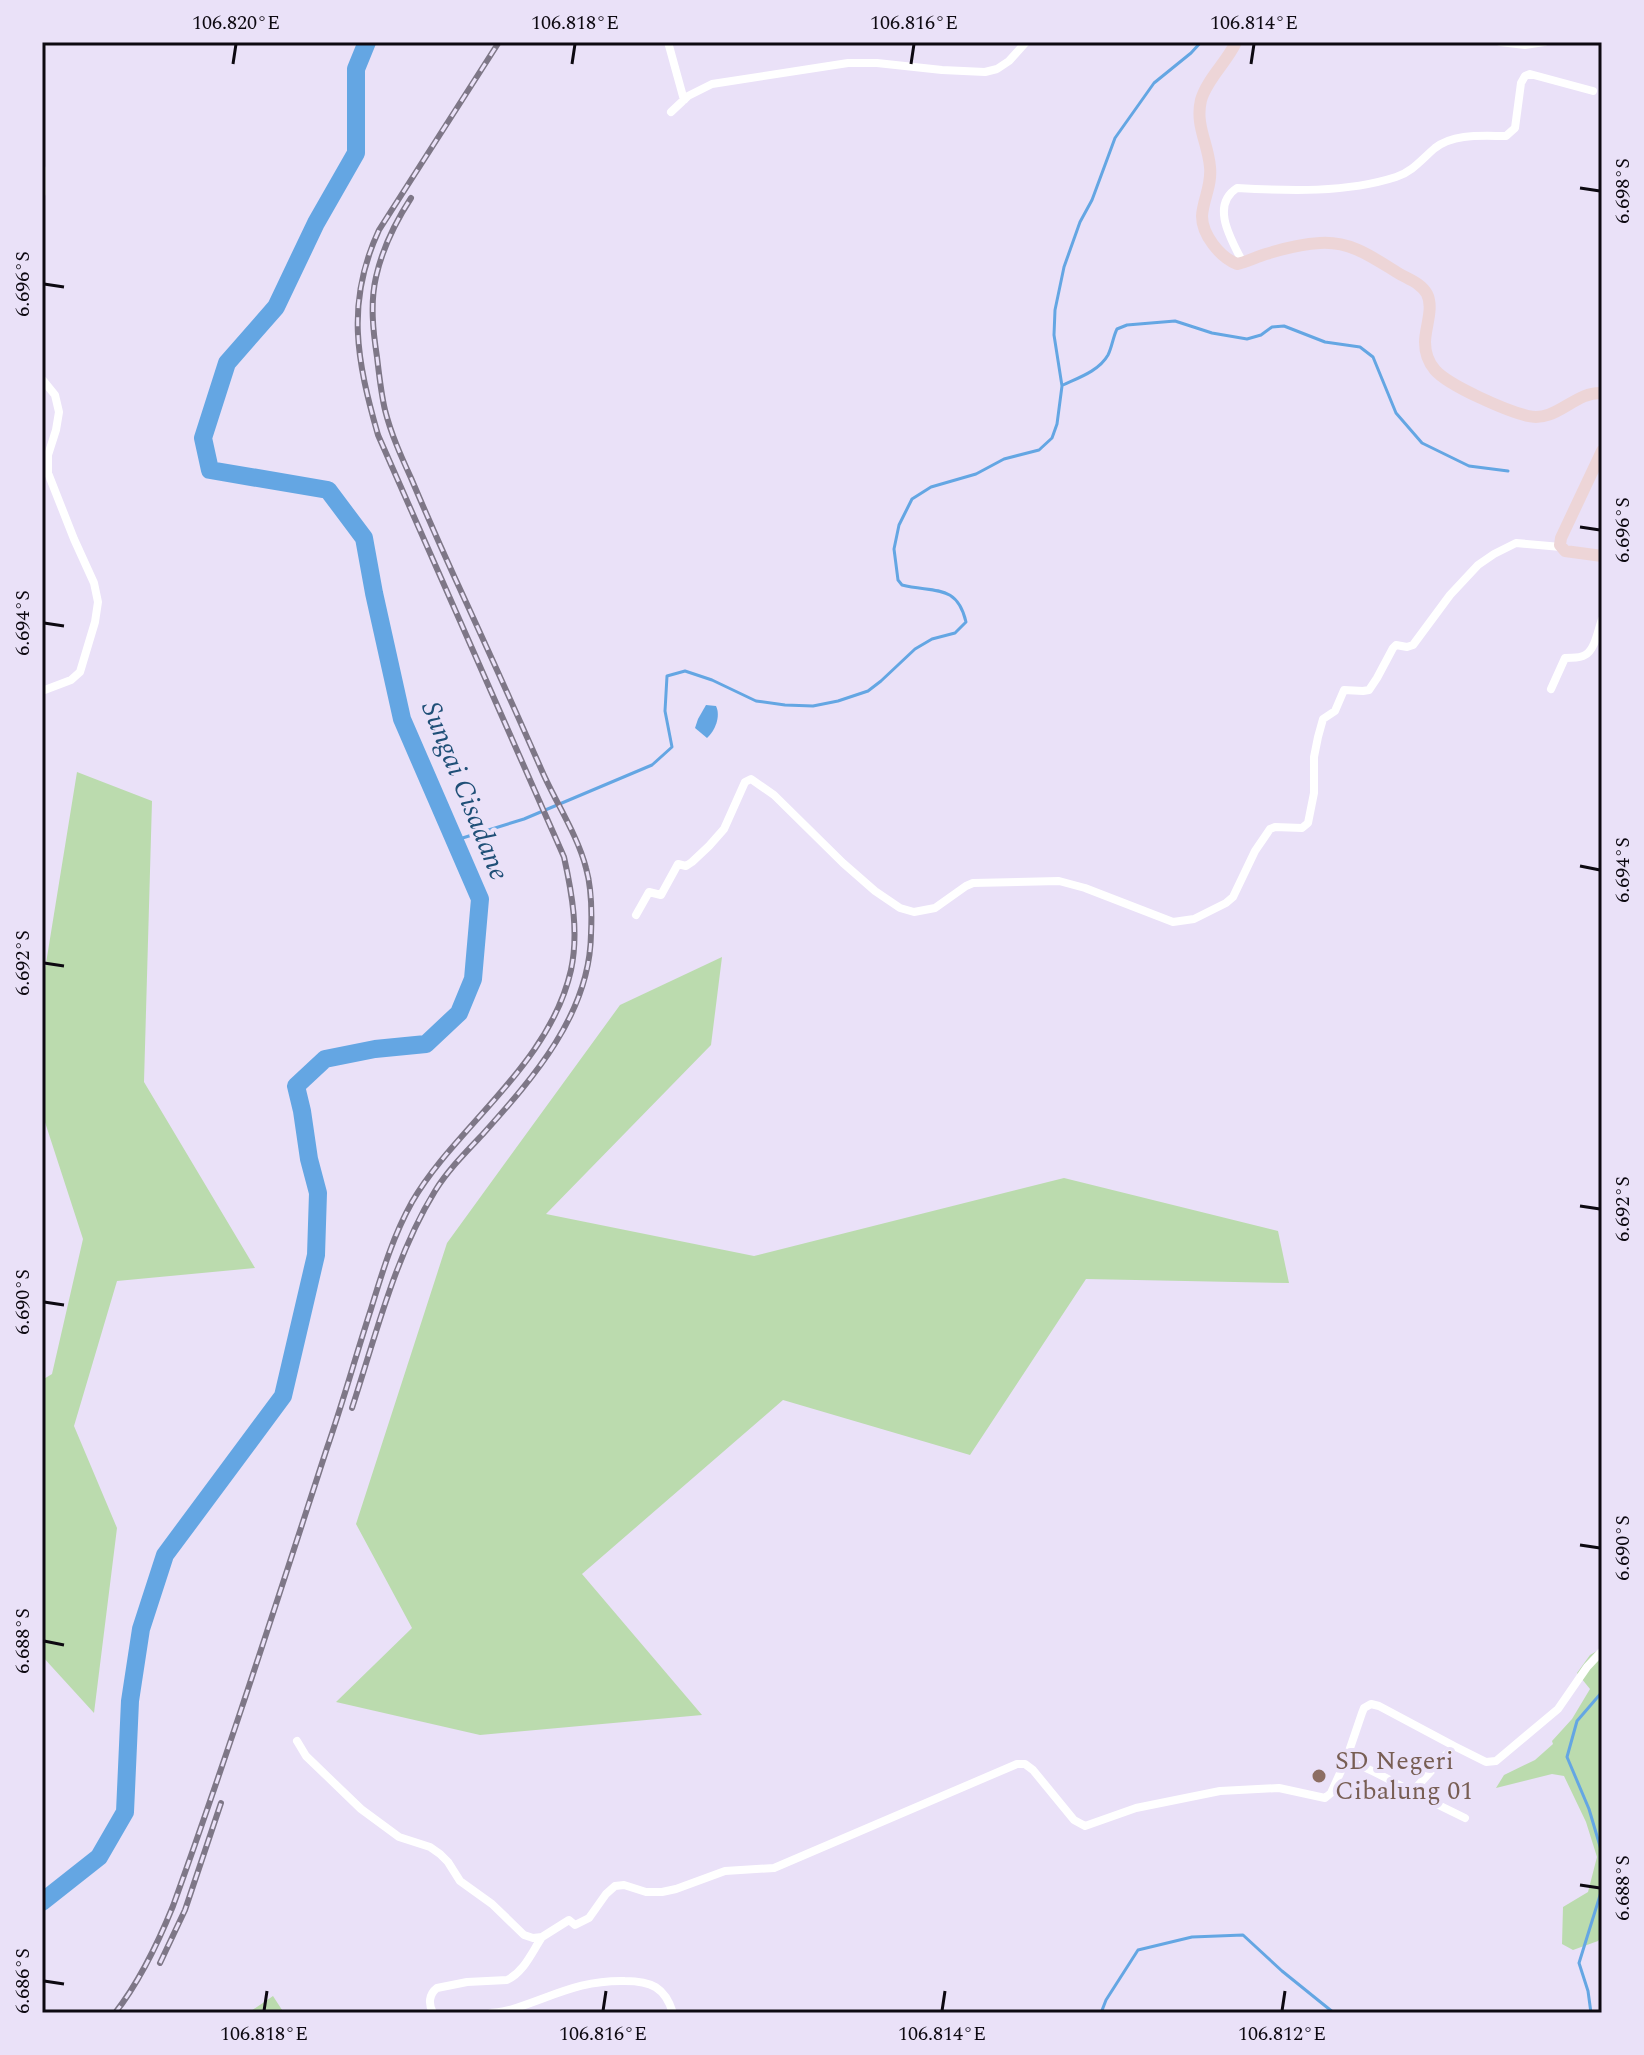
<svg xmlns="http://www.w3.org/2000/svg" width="1644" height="2055" viewBox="0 0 1644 2055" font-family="Spectral,serif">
<rect width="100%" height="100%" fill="#eae1f8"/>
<!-- green -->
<path fill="#bbdbae" d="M77,772L152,801L144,1082L255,1268L117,1281L74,1426L117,1528L94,1713L42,1656V1380L52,1374L83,1239L42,1113V988Z
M722,957L711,1045L546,1214L754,1256L1064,1178L1278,1231L1289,1283L1086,1279L970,1455L783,1400L582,1574L702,1715L480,1735L336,1702L412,1628L356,1524L447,1243L620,1005Z
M1602,1648V1936L1598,1941L1573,1950L1562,1944L1563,1907L1588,1892L1597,1857L1586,1822L1564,1776L1552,1774L1496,1788L1504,1775L1535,1760L1553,1744L1552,1741L1572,1719L1590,1689L1577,1673L1590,1655Z
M273,1996L284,2013H248Z"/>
<!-- water -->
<path fill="#64a6e3" d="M706,705L716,706C721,716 715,731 707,738L695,728L698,719Z"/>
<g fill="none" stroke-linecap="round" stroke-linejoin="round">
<!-- stream -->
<path stroke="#64a6e3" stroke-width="3" d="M1063,385C1078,378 1099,371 1108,355C1112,347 1113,337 1117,329L1127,325L1175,321L1212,333L1247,339L1261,335L1272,327L1284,326L1325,342L1360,347L1373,357L1396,413L1422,443L1469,466L1508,471
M456,840L524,819L652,765L672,747L665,711L667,676L685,671L712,680L756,701L785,705L813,706L838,701L868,691L881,681L915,649L932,639L955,633L966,622C957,583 933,593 902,585L898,580L894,549L899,525L912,499L931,487L976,474L1004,459L1039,450L1052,438L1057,424L1062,386L1054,335L1055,310L1064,267L1080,222L1092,200L1115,138L1154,83L1191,53L1201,42
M1602,1692L1577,1721L1567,1757L1589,1809L1602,1853
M1101,2013L1106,2000L1138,1950L1192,1937L1243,1935L1282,1971L1334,2013
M1591,2013L1588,1991L1579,1963L1602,1889"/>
<!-- river -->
<path stroke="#64a6e3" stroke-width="18" d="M42,1902L99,1857L125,1812L130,1701L141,1629L165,1555L283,1396L316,1255L318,1193L309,1159L302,1111L296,1086L325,1059L375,1049L426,1044L459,1013L473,979L480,899L402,719L374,593L364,538L328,490L210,470L203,438L227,363L276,307L316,223L356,153V69L367,42"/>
<!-- street -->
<path stroke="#fff" stroke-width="8" d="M668,42L684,100
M1500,42L1525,45L1544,42
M42,44L45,42
M671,112L688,96L712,84L848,63H877L942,70L985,72L997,69L1009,61L1026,42
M42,169V193
M1243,263C1233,242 1209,206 1237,188C1289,191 1346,193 1396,177C1412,172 1422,159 1435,148C1454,133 1483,136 1506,136L1515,128L1521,83L1525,76L1530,74L1593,91
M42,379L55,395L59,412L56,430L48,455V473L74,539L94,583L98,602L95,622L80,672L71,680L42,691
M1551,689L1565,658C1571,657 1579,659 1585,655C1595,650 1598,630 1602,619
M636,915L649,892L661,895L678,864L686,866L692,862L709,846L724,829L745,782L751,779L774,795L843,863L875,891L900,908L914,912L935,908L966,886L973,883L1059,881L1085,888L1173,922L1194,919L1226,903L1233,897L1255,851L1270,829L1275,827L1302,828L1308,823L1314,793V757L1318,737L1323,719L1335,711L1344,690L1363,691L1369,690L1377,678L1393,648L1396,645L1407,647L1413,645L1450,595L1478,565L1494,554L1516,543L1561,547
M297,1741L306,1756L361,1809L399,1837L430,1847L440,1854L448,1862L460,1881L492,1904L524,1935L533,1938L542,1937L569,1920L575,1925L589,1918L606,1894L615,1886L624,1885L646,1892H662L676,1889L725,1871L774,1868L1017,1764H1025L1033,1770L1074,1820L1085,1826L1136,1808L1220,1791L1279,1788L1325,1798L1331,1793L1346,1760C1370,1768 1390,1780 1412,1792L1454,1746L1486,1762L1496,1761L1558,1709L1587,1667L1602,1651
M1346,1760L1362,1713L1364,1708L1371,1704L1379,1706L1454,1746
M1412,1792L1465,1818
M433,2013C428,2004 429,1994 437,1988L467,1982L507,1980C524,1972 532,1952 542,1937
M491,2013C499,2012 508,2011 516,2008C556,1995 581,1980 625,1981C651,1981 665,1987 673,2013"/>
<!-- secondary -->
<path stroke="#edd5d7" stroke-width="12" d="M1236,42C1227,62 1207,79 1201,100C1195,125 1208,143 1210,167C1212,186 1203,199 1202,216C1202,235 1220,257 1237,264C1247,262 1256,257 1266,254C1282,249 1302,244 1320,243C1351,241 1372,257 1398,273C1408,279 1421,283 1427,294C1434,308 1425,328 1425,342C1425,353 1429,363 1435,370C1449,386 1507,411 1528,416C1556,423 1575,391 1602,393
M1602,451L1561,538L1560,545L1565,551L1602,556"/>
<!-- rail casing -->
<g stroke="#7e7787" stroke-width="6">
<path id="rail" d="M352,1408C376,1335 395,1256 435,1191C448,1170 466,1152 483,1134C533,1078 590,1014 591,934C592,912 592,889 586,868C578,836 555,801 542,771C513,705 484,641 454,576C439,543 425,511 411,478C401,456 391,434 385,410C381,393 379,374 377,357C373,331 370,303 376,277C382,250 396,221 411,198
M160,1963L185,1910L221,1803
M115,2013C140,1981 158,1943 173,1906C228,1754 277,1601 327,1448C343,1402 356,1355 371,1309C382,1273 393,1236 412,1202C430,1171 455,1144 479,1117C517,1075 558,1028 571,970C579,933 572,893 564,857L378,435C357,361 345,303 379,230L499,42"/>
</g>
<!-- rail -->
<use href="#rail" stroke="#eae1f8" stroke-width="3" stroke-dasharray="9" stroke-linecap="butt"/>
</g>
<!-- ticks -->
<path fill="none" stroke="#0d0911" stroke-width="3" d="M233,64L236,44M572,64L575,44M911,64L914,44M1251,64L1254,44M1580,188L1600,191M44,284L64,287M1580,527L1600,530M44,623L64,626M1580,866L1600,870M44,963L64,966M1580,1206L1600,1209M44,1302L64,1305M1580,1545L1600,1548M44,1641L64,1645M1580,1885L1600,1888M44,1981L64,1984M264,2011L267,1991M603,2011L606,1991M942,2011L945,1991M1282,2011L1285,1991"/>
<!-- markers -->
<circle fill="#8d6e63" stroke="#eae1f8" stroke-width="3" cx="1319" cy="1776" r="8"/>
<g text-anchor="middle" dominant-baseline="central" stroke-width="8" stroke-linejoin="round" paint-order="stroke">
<!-- education labels -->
<g font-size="26" fill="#785e54" stroke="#eae1f8" text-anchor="start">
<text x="1335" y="1761">SD Negeri<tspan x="1335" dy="30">Cibalung 01</tspan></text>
</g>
<!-- water labels -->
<g font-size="28" font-style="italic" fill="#1f4f77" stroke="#eae1f8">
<text transform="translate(465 791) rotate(68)">Sungai Cisadane</text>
</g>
</g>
<!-- border -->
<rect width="1644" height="2055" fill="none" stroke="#eae1f8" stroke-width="88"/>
<rect x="44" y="44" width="1556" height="1967" fill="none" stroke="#0d0911" stroke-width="3"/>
<g font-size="20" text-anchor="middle" fill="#0d0911">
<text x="236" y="29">106.820°E</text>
<text x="575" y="29">106.818°E</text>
<text x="914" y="29">106.816°E</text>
<text x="1254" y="29">106.814°E</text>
<text transform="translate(1622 191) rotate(-90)" y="7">6.698°S</text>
<text transform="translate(22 284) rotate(-90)" y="7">6.696°S</text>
<text transform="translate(1622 530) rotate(-90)" y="7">6.696°S</text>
<text transform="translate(22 623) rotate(-90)" y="7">6.694°S</text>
<text transform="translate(1622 870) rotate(-90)" y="7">6.694°S</text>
<text transform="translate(22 963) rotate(-90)" y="7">6.692°S</text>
<text transform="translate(1622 1209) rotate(-90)" y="7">6.692°S</text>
<text transform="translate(22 1302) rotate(-90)" y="7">6.690°S</text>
<text transform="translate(1622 1548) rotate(-90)" y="7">6.690°S</text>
<text transform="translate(22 1641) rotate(-90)" y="7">6.688°S</text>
<text transform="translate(1622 1888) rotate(-90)" y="7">6.688°S</text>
<text transform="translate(22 1981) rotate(-90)" y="7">6.686°S</text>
<text x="264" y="2040">106.818°E</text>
<text x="603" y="2040">106.816°E</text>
<text x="942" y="2040">106.814°E</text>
<text x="1282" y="2040">106.812°E</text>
</g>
</svg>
